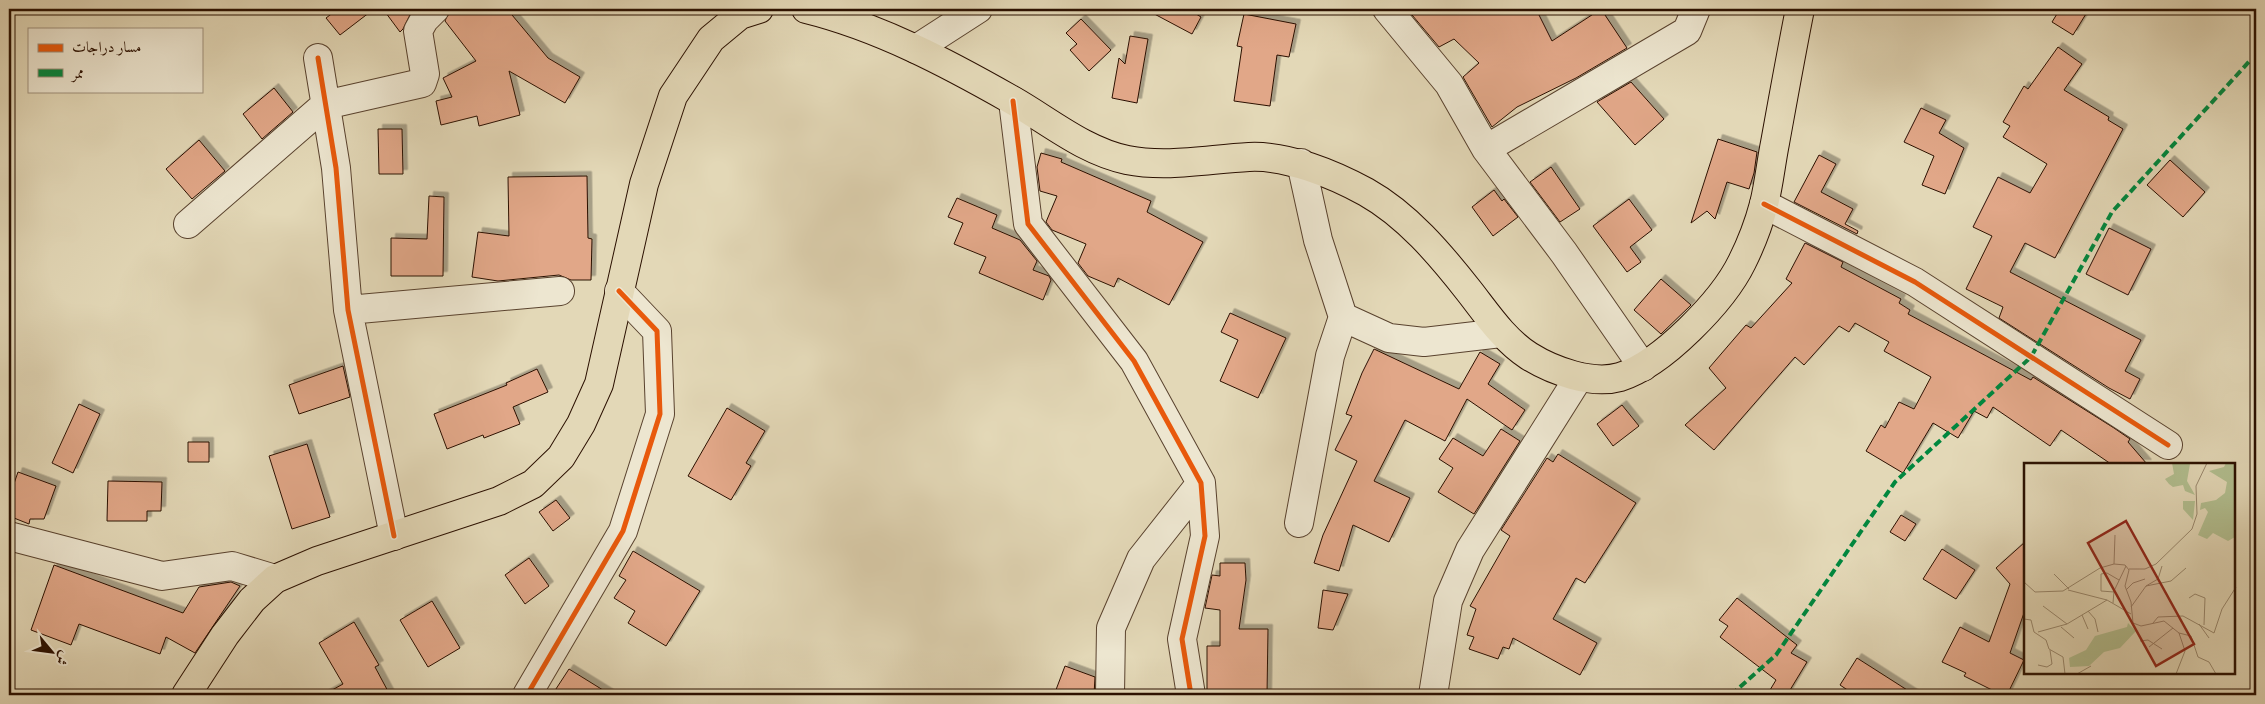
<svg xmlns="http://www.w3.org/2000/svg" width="2265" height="704" viewBox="0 0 2265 704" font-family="'IM FELL French Canon',Amiri,serif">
	<defs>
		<filter id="shadow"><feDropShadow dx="4.5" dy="-4.5" stdDeviation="0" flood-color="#0004"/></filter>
	</defs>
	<rect width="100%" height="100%" fill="#e3d8b7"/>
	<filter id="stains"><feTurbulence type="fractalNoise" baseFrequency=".004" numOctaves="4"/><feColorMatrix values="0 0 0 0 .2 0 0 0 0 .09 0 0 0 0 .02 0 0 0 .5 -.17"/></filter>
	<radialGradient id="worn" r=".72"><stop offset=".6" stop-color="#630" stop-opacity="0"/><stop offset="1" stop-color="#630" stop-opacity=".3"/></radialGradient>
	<!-- building -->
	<path fill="#e1a788" stroke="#2b1000" filter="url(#shadow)" d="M338 9H374L340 35 326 18Z
		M383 9H413L403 29 400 32Z
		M450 9H507L548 58 580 77 565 103 509 71 520 115 479 126 477 116 441 125 436 101 452 97 443 78 476 61 445 21Z
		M1145 9H1188L1201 17 1192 34Z
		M1407 9H1536L1552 41 1601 9 1627 48 1576 78 1517 107 1492 127 1463 77 1479 63 1454 39 1439 47Z
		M2060 9H2089L2073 35 2052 22Z
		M1244 14 1296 24 1289 57 1277 55 1270 106 1234 101 1242 47 1237 46Z
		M1081 19 1111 50 1089 71 1070 50 1077 44 1066 33Z
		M1130 36 1148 39 1137 103 1112 98 1119 58 1125 64Z
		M2058 47 2082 64 2064 90 2109 117 2108 120 2123 129 2055 258 2025 243 2010 272 2141 340 2125 371 2140 379 2130 399 2109 388 1999 318 2003 307 1966 289 1992 236 1973 227 1998 177 2030 193 2047 164 2003 137 2010 126 2003 122 2024 86 2028 89Z
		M1631 82 1664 119 1635 145 1597 102Z
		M274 88 293 112 262 139 243 114Z
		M1921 108 1946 120 1939 133 1964 148 1945 194 1922 185 1934 156 1904 142Z
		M378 129H402L403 174H379Z
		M1718 139 1757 152 1754 173 1749 189 1727 182 1715 219 1707 211 1691 223Z
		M199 140 225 171 192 199 166 169Z
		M1041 153 1062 159 1061 162 1151 201 1147 212 1203 242 1169 305 1118 278 1114 287 1088 276 1078 263 1086 244 1052 230 1046 222 1057 196 1040 191 1037 167Z
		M1819 155 1836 164 1821 192 1853 209 1845 224 1858 231 1857 234 1794 202Z
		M2170 160 2205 192 2183 217 2147 185Z
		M1551 167 1580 209 1560 222 1530 182Z
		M587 176 588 238 592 239 591 280H571L559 275 498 281 472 277 478 232 509 236 508 177Z
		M1494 190 1502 201 1504 199 1518 217 1493 236 1472 207Z
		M429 196 444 197 443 276H391V238L427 239Z
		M957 198 997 215 992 228 1020 240 1037 261 1033 270 1049 276 1051 280 1043 300 979 273 986 257 954 244 963 223 948 217Z
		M1629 199 1652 230 1630 247 1641 262 1627 272 1593 226Z
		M2109 228 2151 249 2128 295 2086 274Z
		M1805 243 1843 262 1841 267 1901 299 1899 303 1910 310 1908 314 2031 380 2033 377 2114 428 2130 439 2128 442 2147 464H2111L2061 430 2050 446 1993 407 1987 418 1974 411 1958 438 1933 423 1903 473 1866 451 1881 425 1885 428 1899 402 1914 409 1931 377 1884 351 1889 342 1855 323 1849 332 1839 326 1804 365 1795 357 1714 450 1685 425 1726 388 1709 368 1746 325 1751 328 1792 283 1786 279Z
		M1661 279 1691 305 1661 334 1634 310Z
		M1230 313 1286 338 1258 398 1220 381 1238 340 1221 332Z
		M1374 349 1459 389 1480 352 1500 364 1488 384 1525 410 1512 430 1467 399 1445 441 1405 420 1374 481 1410 498 1389 542 1353 525 1339 571 1314 563 1323 535 1357 461 1335 450 1352 416 1346 414 1362 373Z
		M343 366 350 397 299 414 289 385Z
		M537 369 548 392 513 407 520 424 484 438 483 435 447 449 434 414 507 385 506 383Z
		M79 404 100 414 73 473 52 463Z
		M1622 405 1639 426 1613 446 1597 424Z
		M727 408 765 431 746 463 751 466 731 500 688 476Z
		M1501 429 1520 441 1474 514 1438 492 1453 468 1439 459 1453 438 1483 456Z
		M188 442H209V462H188Z
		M307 444 330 517 292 529 269 456Z
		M1558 454 1636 503 1585 583 1576 578 1553 619 1597 643 1580 675 1513 638 1509 649 1503 647 1498 659 1469 649 1474 637 1467 635 1476 609 1470 606 1510 536 1501 530 1547 458 1553 462Z
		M18 472 56 486 44 519H30L29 524 9 516V498Z
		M108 481 162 482 161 511H147V521H107Z
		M556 500 570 518 553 531 539 512Z
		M1901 515 1916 524 1905 541 1890 532Z
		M2025 542V610L2010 653 2024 660 2007 695H2002L1964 676 1966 673 1942 662 1960 627 1989 642 2010 584 1996 568Z
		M1942 549 1975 570 1956 599 1923 579Z
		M633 551 700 591 666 646 628 623 635 611 614 598 626 580 619 576Z
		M529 558 549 586 525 604 505 575Z
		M1220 563H1245L1246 580 1239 629H1268L1267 695H1207V646H1220V610L1205 608 1212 575 1220 576Z
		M54 565 183 613 199 587 231 582 240 586 195 653 166 637 160 654 79 624 71 645 31 630Z
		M1323 590 1348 594 1333 630 1318 628Z
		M1737 598 1797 645 1791 653 1807 662 1787 695H1767L1776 680 1720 637 1728 626 1719 620Z
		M432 601 460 648 428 667 400 620Z
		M354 622 379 665 375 667 390 695H323L343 684 319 643Z
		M1857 658 1915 695H1855L1840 685Z
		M1065 666 1095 677 1094 695H1054Z
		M569 669 611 695H552Z"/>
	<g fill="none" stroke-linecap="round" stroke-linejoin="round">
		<!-- minor casing -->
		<g stroke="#59422e" stroke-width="30">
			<path id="minor" d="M1387 9 1449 84 1486 149 1564 253 1643 367
				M916 49 978 9
				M318 58 336 168 348 310 394 536
				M1013 101 1028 224 1134 361 1201 483 1205 536 1182 639 1191 695
				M1486 149 1687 31 1696 9
				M1764 204 1915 282 2168 445
				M188 224 325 105 422 83 425 74 418 31 424 20 435 9
				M348 310 560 291
				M1343 317 1389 338 1424 342 1501 333
				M1299 523 1330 356 1343 317 1318 240 1301 163
				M9 536 162 576 232 566 275 579
				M527 695 623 531 660 414 657 331 619 291
				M1110 695 1111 628 1141 559 1201 483
				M1433 695 1448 601 1470 550 1579 377"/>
		</g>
		<!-- major casing -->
		<g stroke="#2b1000" stroke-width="30">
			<path id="major" d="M806 9C879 27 947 63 1012 100 1049 121 1084 151 1127 160 1167 168 1209 159 1249 157 1287 155 1333 174 1366 192 1407 215 1440 254 1469 291 1487 314 1504 340 1529 356 1553 371 1592 385 1620 377 1662 364 1723 301 1742 262 1751 244 1759 223 1764 204 1769 184 1771 163 1775 143 1783 99 1791 54 1800 9
				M186 695 225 635 252 600 275 579 317 561 499 501 533 484 561 457 581 424 599 384 644 184 673 96 711 39 740 15 759 9"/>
		</g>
		<!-- minor -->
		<use href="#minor" stroke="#ede6d0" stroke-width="28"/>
		<!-- major -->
		<use href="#major" stroke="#e3d8b7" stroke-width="28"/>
		<!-- quiet -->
		<path stroke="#00873e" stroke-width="4" stroke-dasharray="8 4" stroke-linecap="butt" d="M1731 695 1776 655 1895 482 2031 357 2112 212 2256 54"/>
		<!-- cycleway casing -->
		<g stroke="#ede6d0" stroke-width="8">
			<path id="cycleway" d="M318 58 336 168 348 310 394 536
				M1013 101 1028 224 1134 361 1201 483 1205 536 1182 639 1191 695
				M1764 204 1915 282 2168 445
				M527 695 623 531 660 414 657 331 619 291"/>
		</g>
		<!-- cycleway -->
		<use href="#cycleway" stroke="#e8590c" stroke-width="5"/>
	</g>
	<!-- overview -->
	<g transform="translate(2024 463)">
		<rect width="211" height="211" fill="#e3d8b7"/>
		<path d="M148 0 166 1 163 18 171 32 161 28 159 22 149 24 145 21 141 16 150 11ZM202 0H211V74L204 78 189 70 183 76 174 72 184 49 181 45 176 47 177 40 192 37 201 30 203 19 185 8 200 4ZM159 38H171L169 57 159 46ZM104 160 112 168 96 185 80 189 65 203 46 204 45 195 62 187 71 173 103 164Z" fill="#b2bf90"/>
		<path fill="none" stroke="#99886e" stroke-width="1" d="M90 101 91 72M105 106H121L132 101 168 66 173 51 172 23 183 0M30 111 45 126M0 119 11 129 39 128 76 105 90 101 101 102 105 107 101 123 107 139 109 160 117 163 140 158 155 170 167 173 174 194 185 199 192 211M122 123 147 118 162 105M44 127 83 137M102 127 109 120 121 116M90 129 77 128V111L83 110 95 117M165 135 171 131 181 135 180 162M89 140 90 128 102 103M19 143 43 161 83 137 107 151M107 144 122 123 134 116 138 103M64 148 71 156 74 169M58 152 64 166M0 156 7 157 10 169 22 177 25 186 39 194 41 211M129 160 134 154 159 153 190 170 198 146 212 124M175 161 185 175M37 164 50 175M14 169 43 161M116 178 124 177 138 186M125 184 149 165M14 202 23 204 28 201 26 187M53 211 67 203M152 211 161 188 155 170"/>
		<path fill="#8f2418" fill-opacity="0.15" stroke="#8f2418" stroke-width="2.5" d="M102 58 170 181 132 203 64 80Z"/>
		<rect width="211" height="211" fill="none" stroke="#2b1000" stroke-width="2.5"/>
	</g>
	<!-- margin -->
	<rect width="2265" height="704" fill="none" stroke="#e3d8b7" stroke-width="30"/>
	<rect x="10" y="10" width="2245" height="684" fill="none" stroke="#2b1000" stroke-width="2.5"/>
	<rect x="15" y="15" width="2235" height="674" fill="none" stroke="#2b1000"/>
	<!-- legend -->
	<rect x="28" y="28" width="175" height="65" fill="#ede6d0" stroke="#9f907d"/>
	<rect x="38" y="44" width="25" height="8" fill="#e8590c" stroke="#9f907d"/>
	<text x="72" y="52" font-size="15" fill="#2b1000">مسار دراجات</text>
	<rect x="38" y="69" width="25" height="8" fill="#00873e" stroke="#9f907d"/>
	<text x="72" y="78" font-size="15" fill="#2b1000">ممر</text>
	<!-- north arrow -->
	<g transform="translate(52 652) rotate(119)" stroke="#ede6d0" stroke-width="4" paint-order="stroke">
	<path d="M0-4L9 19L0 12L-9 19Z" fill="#2b1000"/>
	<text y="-8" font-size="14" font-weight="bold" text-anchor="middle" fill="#2b1000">ش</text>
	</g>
	<rect width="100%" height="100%" filter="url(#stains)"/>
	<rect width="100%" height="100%" fill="url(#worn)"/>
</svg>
